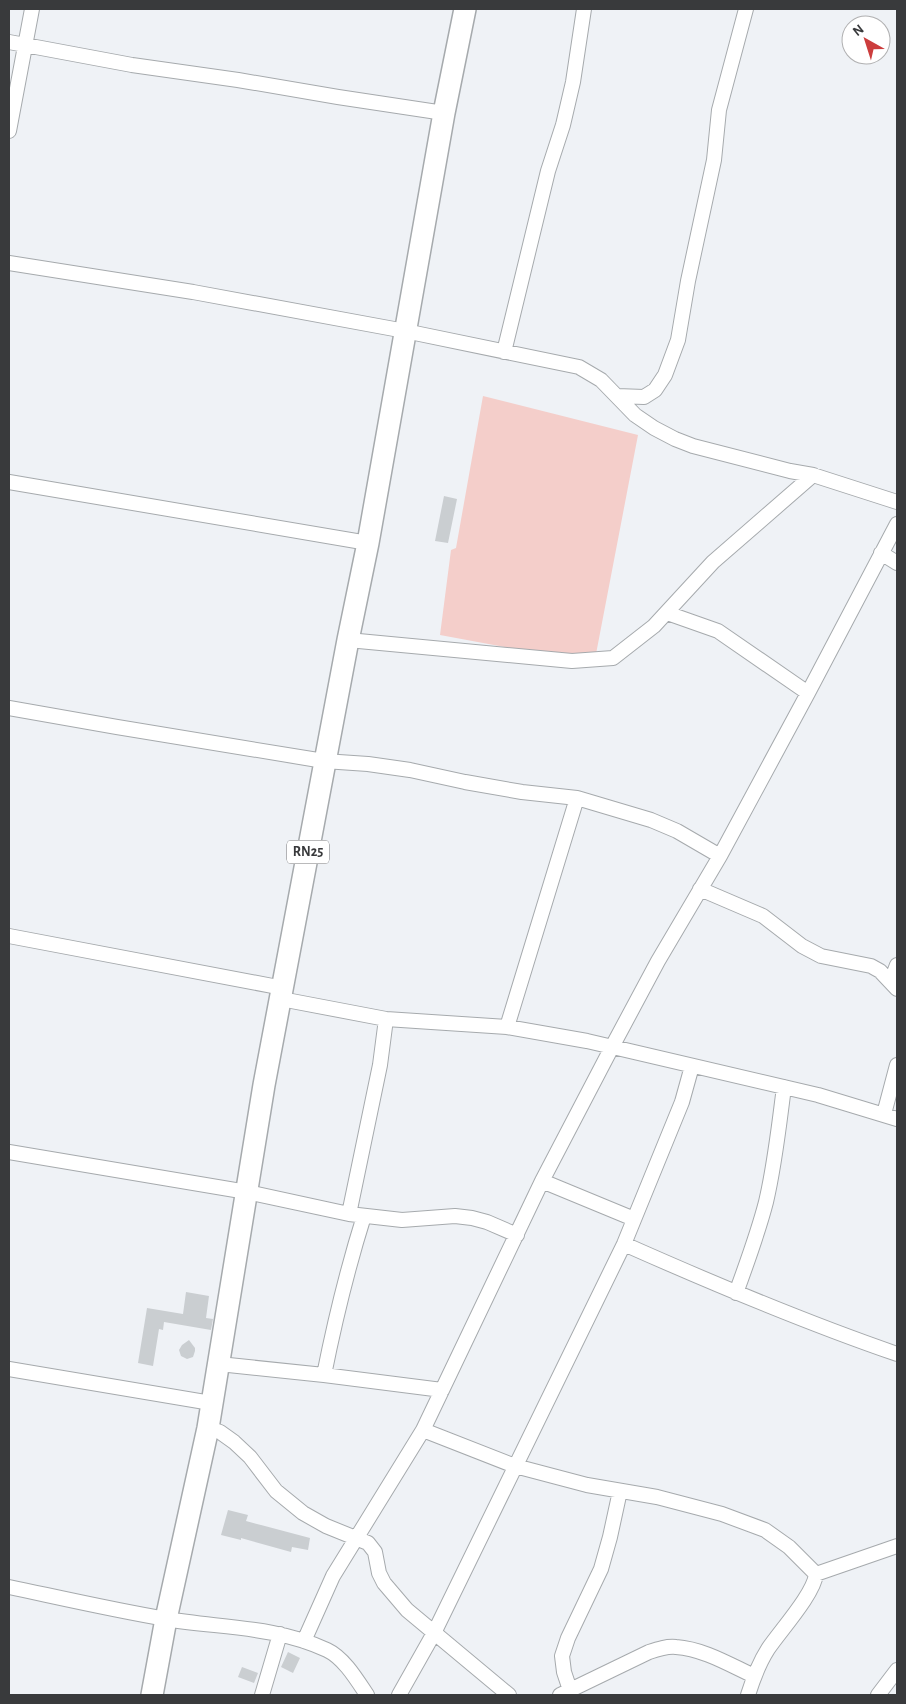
<svg xmlns="http://www.w3.org/2000/svg" width="906" height="1704" viewBox="0 0 906 1704" font-family="'Alegreya Sans',sans-serif">
	<rect width="100%" height="100%" fill="#eff2f6"/>
	<!-- green -->
	<path fill="#f4ceca" d="M483 396 638 435 596 654 565 658 440 635 451 550 456 548Z"/>
	<!-- building -->
	<path fill="#caced1" d="M444 496 457 499 448 543 435 541Z
		M186 1292 209 1296 206 1318 213 1319 211 1330 164 1322 163 1330 159 1329 153 1366 138 1363 147 1308 183 1314Z
		M189 1340 195 1348V1351L193 1357 187 1359 181 1356 179 1350 182 1345Z
		M228 1510 248 1515 246 1521 310 1538 308 1550 292 1547 291 1552 241 1538V1540L221 1535Z
		M288 1652 300 1658 293 1673 281 1667Z
		M242 1667 258 1673 254 1683 238 1677Z"/>
	<g fill="none" stroke-linecap="round" stroke-linejoin="round">
		<!-- street casing -->
		<g stroke="#a6aaad" stroke-width="16">
			<path id="street" d="M9 42 132 65 238 80 338 97 444 113
				M9 131 32 9
				M9 263 193 292 405 331 579 367 601 380 635 415 654 428 675 439 693 446 790 471 813 475
				M504 352 548 171 563 125 573 82 584 9
				M617 396 644 397 655 390 665 375 678 340 688 281 714 160 719 110 746 9
				M9 482 368 543
				M881 553 897 563
				M667 613 718 631 808 693
				M348 640 572 661 613 658 654 626 713 562 813 475 897 502
				M9 708 117 727 324 761 368 764 410 770 465 782 522 792 577 798 651 820 677 831 720 856
				M700 889 763 916 802 946 821 956 871 966 880 971 897 989
				M9 936 283 988
				M891 981 897 965
				M281 999 386 1019 507 1027 587 1041 818 1095 897 1119
				M507 1027 577 798
				M884 1114 897 1065
				M9 1152 247 1192 349 1214 402 1220 455 1216 472 1218 487 1222 517 1235
				M542 1181 634 1219
				M349 1214 380 1065 386 1019
				M624 1244C714 1284 804 1322 897 1354
				M736 1293C747 1263 758 1233 766 1202 775 1164 779 1125 784 1087
				M219 1364 324 1375 442 1390
				M9 1369 211 1403
				M324 1375C335 1320 347 1270 364 1216
				M208 1428 220 1432 234 1442 250 1457 276 1491 303 1513 326 1526 368 1543 375 1552 379 1573 384 1583 407 1610 509 1695
				M423 1430 515 1466 587 1485 657 1497 722 1514 765 1530 789 1547 816 1574
				M816 1574 897 1546
				M9 1587C61 1598 113 1610 166 1619 219 1628 277 1626 327 1650 344 1658 357 1680 367 1695
				M304 1641 333 1576 423 1430 542 1181 612 1047 658 961 720 856 808 693 897 524
				M570 1690 564 1672 562 1656 568 1638 601 1569 610 1537 620 1491
				M262 1695 280 1634
				M399 1695 434 1633 624 1244 682 1102 692 1066
				M560 1695 649 1652C658 1649 667 1646 676 1647 704 1649 730 1665 754 1676
				M748 1695C753 1679 759 1663 768 1649 780 1631 814 1594 816 1574
				M878 1695 897 1670"/>
		</g>
		<!-- primary casing -->
		<g stroke="#a6aaad" stroke-width="24">
			<path id="primary" d="M152 1695 166 1619 208 1428 264 1085 348 640 368 543 444 113 465 9"/>
		</g>
		<!-- street -->
		<use href="#street" stroke="#fff" stroke-width="14"/>
		<!-- primary -->
		<use href="#primary" stroke="#fff" stroke-width="21"/>
	</g>
	<g text-anchor="middle" dominant-baseline="central" stroke-width="4" stroke-linejoin="round" paint-order="stroke">
		<!-- shield labels -->
		<rect fill="#fff" stroke="#747576" stroke-width="1" x="287" y="840.5" width="42" height="23" rx="4"/>
		<g font-size="14" font-weight="bold" fill="#393a3c">
			<text x="308" y="852">RN25</text>
		</g>
	</g>
	<!-- border -->
	<rect width="906" height="1704" fill="none" stroke="#393a3c" stroke-width="20"/>
	<!-- north arrow -->
	<g transform="translate(866 40) rotate(321)"><circle r="24" fill="#ffffff" stroke="#b0b0b1"/>
	<path d="M0-4L9 19L0 12L-9 19Z" fill="#cc3d3d"/>
	<text y="-8" font-size="14" font-weight="bold" text-anchor="middle" fill="#393a3c">N</text>
	</g>
</svg>
